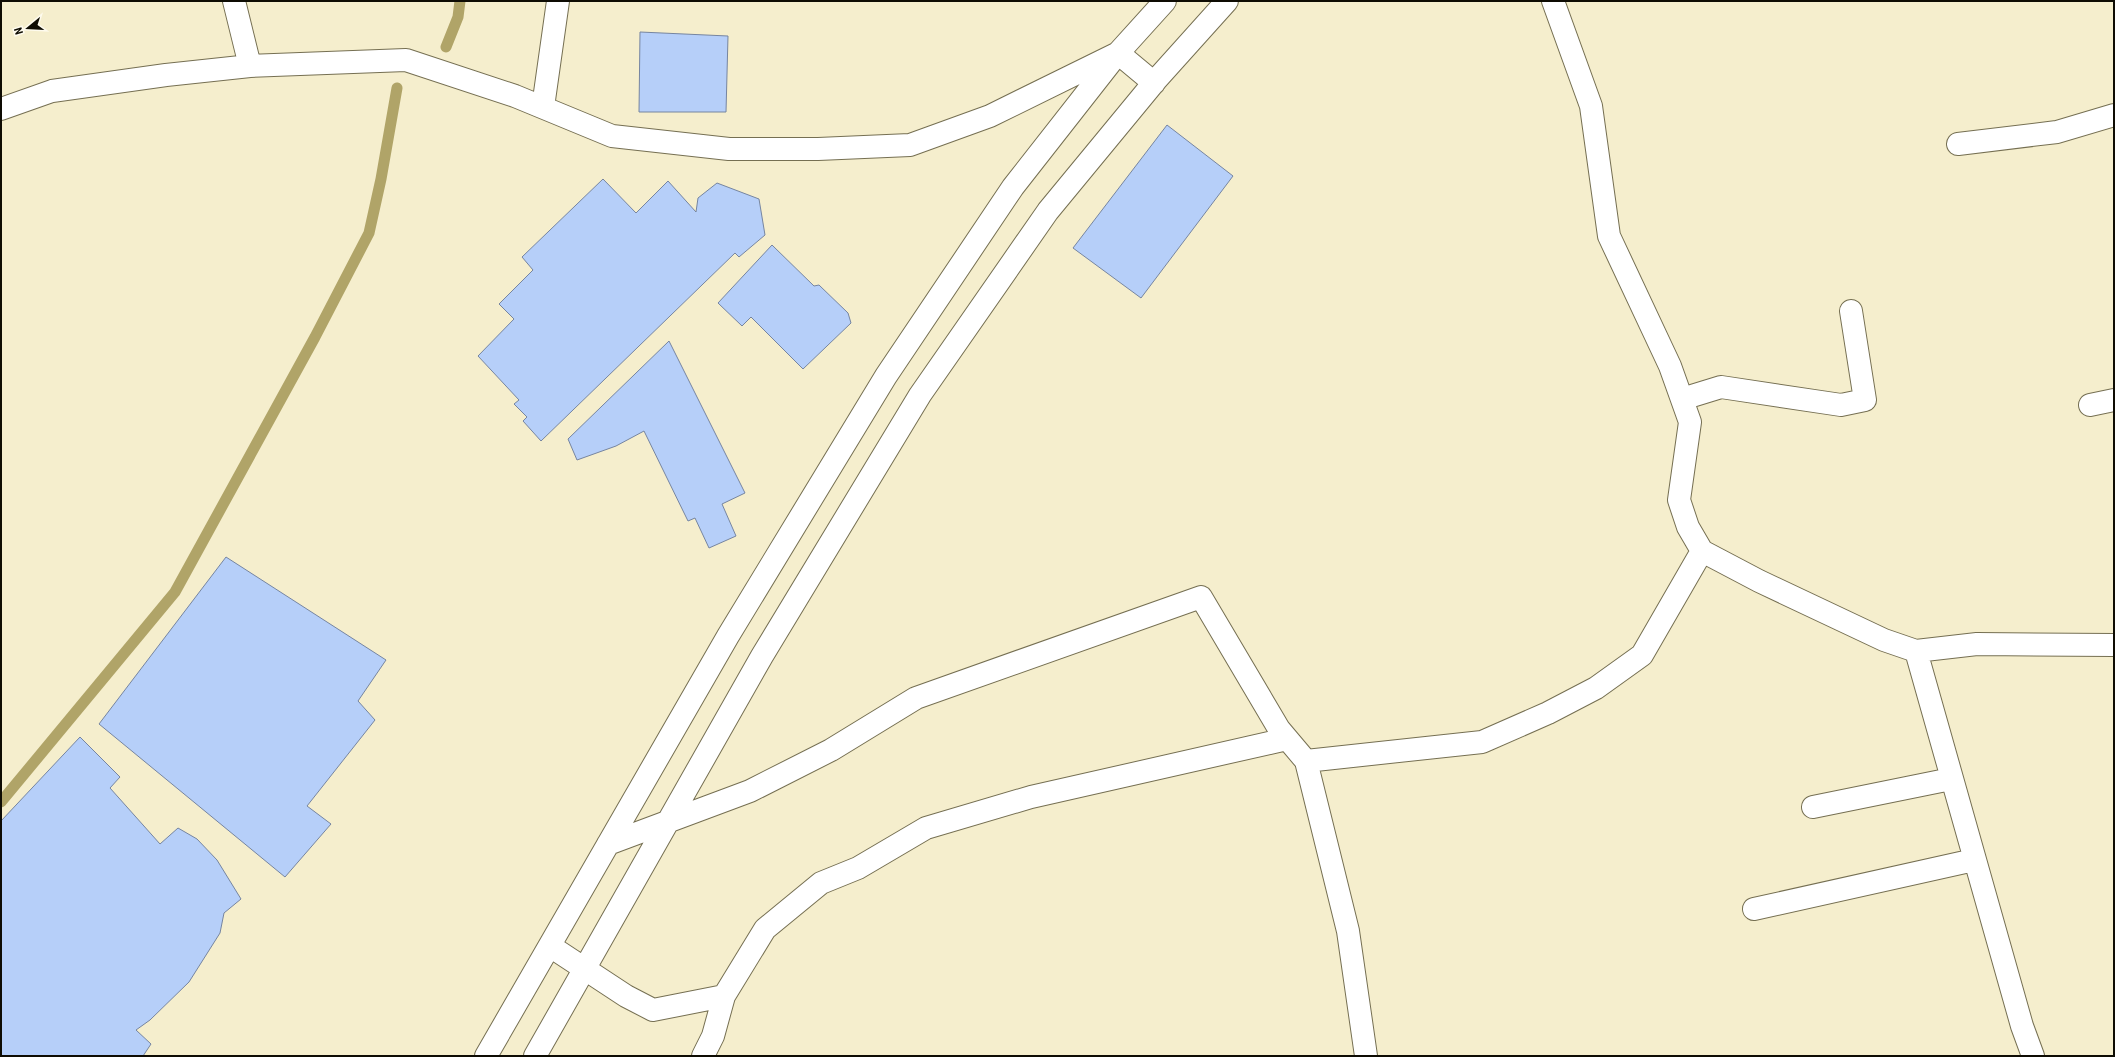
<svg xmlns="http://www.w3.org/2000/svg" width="2115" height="1057" viewBox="0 0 2115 1057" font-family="'Roboto Condensed',sans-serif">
	<rect width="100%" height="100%" fill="#f5eecd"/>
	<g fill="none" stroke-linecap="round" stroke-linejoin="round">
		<!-- stream -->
		<path stroke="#b0a468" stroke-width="11" d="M446 47 458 17 460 1
			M1 802 175 592 315 337 369 233 381 179 397 88"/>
	</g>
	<!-- building -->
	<path fill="#b6cff9" stroke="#7685a0" d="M640 32 728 36 726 112H639Z
		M1167 125 1233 176 1141 298 1073 248Z
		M603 179 636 213 668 181 696 212 698 198 717 183 759 199 765 235 739 257 735 253 541 441 523 421 527 417 514 404 519 400 478 356 514 319 499 304 533 270 522 257Z
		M772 245 814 286 819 285 848 313 851 323 803 369 751 317 742 326 718 303Z
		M669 341 745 493 722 504 736 536 709 548 695 518 688 521 644 431 616 446 577 460 568 439Z
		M226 557 386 660 358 701 375 720 307 806 331 824 285 877 99 724Z
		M80 737 120 777 110 788 160 844 178 828 197 839 217 860 241 899 224 913 220 933 189 982 150 1020 136 1030 151 1044 143 1056H1V821Z"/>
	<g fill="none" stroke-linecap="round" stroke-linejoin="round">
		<!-- minor casing -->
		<g stroke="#756f52" stroke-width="24">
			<path id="minor" d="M234 1 250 66
				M1553 1 1591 106 1609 236 1670 366 1690 422 1679 500 1688 527 1702 551 1759 581 1884 640 1916 651 1977 644 2114 645
				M543 107 558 1
				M1 109 52 91 166 75 250 66 406 60 515 96 612 136 729 149H818L910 145 990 116 1118 53 1154 83
				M1958 144 2057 132 2114 115
				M1682 399 1721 387 1841 405 1865 400 1851 311
				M2090 405 2114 400
				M1916 651 2022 1026 2033 1056
				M1813 807 1951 779
				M608 844 750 791 831 750 916 698 1201 597 1279 729 1306 761
				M1754 909 1974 860
				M550 946 626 996 653 1010 724 996 713 1036 703 1056
				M724 996 765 929 821 883 858 868 926 828 1031 797 1287 739
				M486 1056 728 636 886 376 1013 187 1118 53 1165 1
				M535 1056 762 656 920 395 1048 211 1156 80 1227 1
				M1366 1056 1348 931 1306 761 1482 742 1548 713 1596 688 1642 655 1702 551"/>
		</g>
		<!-- minor -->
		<use href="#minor" stroke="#fff" stroke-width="22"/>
	</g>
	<!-- border -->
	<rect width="2115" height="1057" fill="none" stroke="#0e0c03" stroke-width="4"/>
	<!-- north arrow -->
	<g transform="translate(28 28) rotate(252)" stroke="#fefbee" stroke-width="3" paint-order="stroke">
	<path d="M0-3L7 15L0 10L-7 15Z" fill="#0e0c03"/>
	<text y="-6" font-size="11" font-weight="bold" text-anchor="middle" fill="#0e0c03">N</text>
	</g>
</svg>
